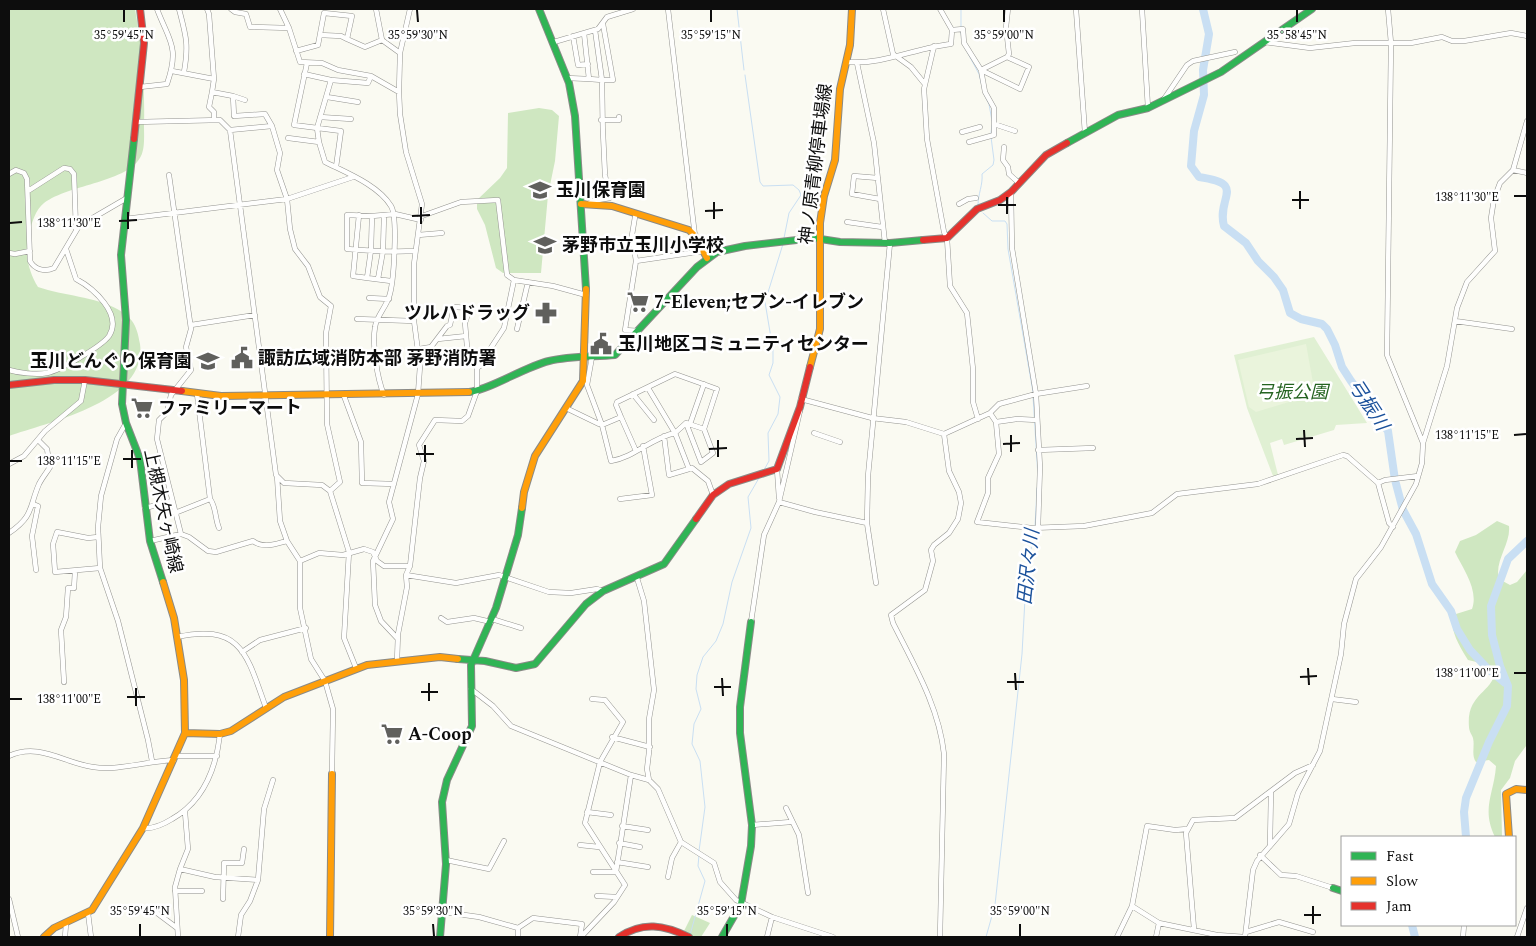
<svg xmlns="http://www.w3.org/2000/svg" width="1536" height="946" viewBox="0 0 1536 946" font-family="Spectral,'Noto Sans JP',serif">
	<rect width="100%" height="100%" fill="#fafaf2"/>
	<!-- green -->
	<path fill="#e0f0d3" d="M1314 337 1367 423 1336 425 1334 430 1284 445 1282 439 1270 443 1278 475 1273 476 1247 408 1234 355Z"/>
	<!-- forest -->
	<path fill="#cfe7c1" d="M9 9H135C142 49 145 85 144 126 144 135 145 148 141 156 129 182 70 184 44 203 35 210 32 223 29 233 24 252 28 271 38 287 64 296 94 296 119 310 134 319 137 327 140 344 148 402 48 422 9 436Z
		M539 108 552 110 559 116 555 161 548 195 541 273H503L496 268 485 225 477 209V200L500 178 507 168 508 113Z
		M1497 521 1509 526C1511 544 1494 561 1499 579L1510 585 1517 582 1527 570 1526 746 1515 761 1510 778 1501 790 1502 837H1495C1481 809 1494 794 1496 766L1489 760 1476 762C1471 755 1475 746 1473 738 1472 735 1469 731 1469 727 1466 694 1492 693 1495 672L1485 664 1468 660C1461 649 1446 626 1456 614L1472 609C1479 590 1463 569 1455 552L1460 541 1476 535Z
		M692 915 710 923 701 937H681Z"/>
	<!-- pitch -->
	<path fill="#eaf4dc" d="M1306 344 1315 394 1256 412 1249 407 1238 360Z"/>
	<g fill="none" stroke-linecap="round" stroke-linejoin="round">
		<!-- stream -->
		<path stroke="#c9dff3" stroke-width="1" d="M737 9 744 70
			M961 28V9
			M961 32 962 40
			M964 46 979 74 984 94 989 104 992 121
			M745 75 760 182 763 186 793 185 799 190 801 195 789 213 784 238
			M991 133 992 125
			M978 205C978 194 983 185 982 174L993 165 994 160 991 137
			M983 213 992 221H1005L1007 224 1008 249 1033 392
			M1033 396 1038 477
			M764 470 769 461 768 433 778 414 780 397 769 375 773 363V350L765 302 783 244
			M1035 527 1037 488
			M699 851 705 807 700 761 692 744 694 724 701 709 696 689 697 675 703 657 716 641 723 624 732 582 751 528 748 497 759 478
			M690 935 705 881 698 866 699 855
			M986 937 995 905 1022 654 1026 580 1034 531"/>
		<!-- river -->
		<path stroke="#c9dff3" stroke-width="8" d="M1203 9 1209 34 1203 70 1204 95 1194 131 1191 166 1199 177C1248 184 1216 197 1224 226L1246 243 1258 261 1274 277 1283 290 1290 313 1301 319 1322 324 1327 329 1335 345 1342 367 1351 381 1388 431 1395 480 1403 510 1416 534 1432 584 1451 611 1457 629 1470 650 1487 668 1505 683
			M1466 837 1464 812 1466 798 1489 742 1507 706 1508 686 1500 666 1492 635 1491 606 1508 559 1527 541
			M1412 925 1415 937"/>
		<!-- street casing -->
		<g stroke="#949490" stroke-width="5.5">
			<path id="street" d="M179 9C186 36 189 44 184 72
				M231 9 235 12 246 14 250 27 289 28
				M280 9 289 28 300 62 322 63 338 70 371 76 399 92
				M376 9 382 40 400 53
				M668 9 695 236
				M883 9 893 54 911 67 924 83
				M1076 9 1085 133
				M1142 9 1148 108
				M1388 9 1391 43 1387 355 1423 443
				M952 30 963 29 964 43 981 70 1007 57 1009 54 1006 27 1008 9
				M320 35 341 36 347 39
				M573 36 578 65 588 64
				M554 42 598 29 607 17 633 9
				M1264 42 1310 48 1355 43H1411L1442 37 1452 41H1464L1511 33 1527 36
				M934 46 924 89 927 139 944 232 947 238 950 286 967 313 973 369V402L978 419
				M296 51 318 45 324 13 352 16 347 39 365 47 382 40
				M847 62C883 65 915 48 951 44L952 30 940 9
				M307 63 294 125 341 131 336 167
				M857 63 874 143 885 243
				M981 70 1020 89 1029 67 1007 57
				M172 71 214 79 209 14 207 9
				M304 74 331 80 317 128 319 142
				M567 78 589 79 584 33
				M214 79 212 92 233 96 234 116 265 114 272 126
				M589 79 602 80 595 30
				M331 80 368 83 371 76
				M140 87 167 84C180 46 169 41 157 9
				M212 92 209 107 214 112V120
				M233 96 245 100
				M327 97 358 102
				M1164 99 1187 65 1193 61 1235 52
				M320 117 351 119
				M601 120H619V117
				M136 122 220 120 230 130 276 475 284 483 322 485 330 491 349 552 344 638 356 668
				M994 124 1015 131
				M230 130 272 126 280 153 277 170 287 199 290 229 295 249 308 266 320 297 331 306 326 333 327 424 340 482 330 491
				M962 132 980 127
				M288 138 319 142 325 162C347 173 378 185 391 206 398 217 394 283 389 297 386 307 376 317 375 327 372 345 377 378 384 395
				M969 142 994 135V108L985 92 981 70
				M1004 147 1003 160 1008 167 1009 174 1019 183
				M1513 170 1527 173
				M9 174 16 170 24 173 27 179 30 261C35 270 45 272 54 268L79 226 127 198
				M169 175 191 329 186 347 191 370 171 395 167 412 159 420 157 439 181 534
				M878 178 854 176 852 194 880 199
				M28 191 64 168 70 169 74 174 76 229
				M1011 192 1012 248 1036 394 1040 467 1038 528
				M589 204 592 201 610 198C611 190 606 183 605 175 603 143 602 112 602 80H613L603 24
				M959 204 968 199 976 198
				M359 215 353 276 367 278 371 250 372 216 347 215V249C369 251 392 252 415 251
				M372 216 395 214 421 220
				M422 216 461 202 498 200 507 275 514 280 553 286 586 295
				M635 217 632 235 636 261 625 330 639 331
				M125 219 287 199 353 177
				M847 222 882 227
				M418 235 442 233
				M9 253 15 254 30 251
				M636 261 704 251
				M367 278 391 281
				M378 279 383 251 384 215
				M369 298 389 299
				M357 319 414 321
				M1455 321 1512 329
				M191 325 255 315
				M517 329 528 282
				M438 339 466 336
				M419 349 431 347 447 326 450 325 454 307 470 308 465 323 468 358 443 359
				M592 357 587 385 602 425 611 461C635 457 651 438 675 433L648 388
				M468 358H474L480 366
				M9 370C19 373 36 375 47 373 60 370 101 347 109 336 123 314 93 288 76 279L66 249
				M197 394 210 499C216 506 215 519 219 528
				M633 394 654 420
				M344 396 361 442 362 483 394 484
				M801 399 872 418 906 422 944 434 990 413 999 404 1036 394 1087 386
				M568 409 599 424
				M990 413 996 422 999 454 988 478V493L977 522 1032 528 1084 526 1152 513 1177 494 1258 484 1343 455 1347 456 1378 483 1389 523 1393 527
				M621 417 636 451
				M996 422 1017 419 1037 420
				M126 423 117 439 101 496 98 527 100 568 118 621 148 740 152 761
				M690 424 704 384
				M602 425 621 417 616 405 617 402 675 374 717 389 704 429 713 453 701 462 686 423 704 429
				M814 433 840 442
				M664 436 669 475 689 469 675 433 686 423
				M1038 450 1093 448
				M9 464 24 456 45 431 81 401 85 380
				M689 469 692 468 708 481 713 495
				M777 469 779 498
				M277 476 280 521 287 541
				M1378 483 1385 480 1418 476
				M620 499 652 495 643 446
				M779 502 815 512 867 523
				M33 504 38 506 32 536 36 570
				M145 508 172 501
				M175 513 210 499
				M9 533C34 516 29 507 39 484 42 478 47 472 50 467L47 449 38 440
				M98 537 88 538 57 532 53 544 55 572 100 568
				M150 541 181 534 189 537 208 551 216 552 253 541C264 549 275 544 287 541L300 561V608L311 659 325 681 333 709 332 774
				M300 561 319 553 343 555 364 549 373 552 377 561 384 566H410
				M406 575 456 583 499 575 549 592 571 593 597 589 603 591
				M637 578 644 601 654 690 649 719V752L647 769 649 780
				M876 583 867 523 868 476 890 243
				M441 618 447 622 474 618 491 622
				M492 619 521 628
				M751 622 764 535 779 502 800 411
				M177 637C242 623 247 655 266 708
				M397 638 381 621 375 605 373 561 393 519 389 502 418 394 420 366 414 321V264L422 204 406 152 400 114 399 92 400 53 410 9
				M242 652 260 640 306 628
				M397 661 398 634 407 587 406 575 410 566 420 478 424 461 419 445 435 420 462 421 468 416 477 391V369L504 328 514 280
				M64 682 61 630 66 617 68 588H74L75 571
				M471 689 493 706 511 726 631 775 649 780 658 789 681 842 714 863 720 882 736 900 772 917 833 937
				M1332 699 1356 702
				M612 737 650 747
				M9 756C39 742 64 763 93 767 118 771 148 761 174 760
				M176 756H217
				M786 808 799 835 808 893
				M587 812 611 815
				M752 825 791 822
				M622 826 648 830
				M143 828C153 829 164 824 172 819 204 801 216 769 220 734
				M619 843 640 847
				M1270 844 1271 792
				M580 845 599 847
				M1260 855 1281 875 1296 876 1333 888
				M446 860 489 869 504 841
				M617 862 648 867
				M180 869 188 849 185 812
				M593 872H616
				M616 872 631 775
				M668 877 672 858 681 842
				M258 880 264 809 273 780
				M175 891H202
				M597 896 617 897
				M9 899 18 937
				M223 899 224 863H242L244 849
				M1132 906 1159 923 1217 935 1245 937
				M153 910 177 928
				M443 912 479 917 518 928
				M88 913 91 937
				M518 928 533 918 582 924 580 937
				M1194 929 1186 833 1193 820 1235 818 1295 773 1313 765
				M1246 932 1279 922 1313 932
				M65 937 66 924
				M178 937 175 887 180 869 215 877 258 880 250 901 241 915 238 937
				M518 937V928
				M581 937 614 902 625 885 585 823 600 762 623 722 605 700 592 699
				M767 937 772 917
				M940 937 944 754C939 707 914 665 893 623L891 615 925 590 933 561 931 550 934 545 949 533 958 519 961 503 959 492 949 471 944 434
				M1117 937 1132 906 1147 826 1175 830 1187 829
				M1156 937 1159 923
				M1245 937 1253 870 1257 861 1289 824 1298 793 1320 751 1341 654 1344 624 1356 579 1381 547 1416 484 1422 463 1423 443 1447 366 1457 308 1467 282 1495 251 1491 218 1494 199 1500 183 1513 170 1527 121
				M1463 937 1464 925
				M1517 937 1527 908"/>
		</g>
		<!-- fast casing -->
		<g stroke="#8a8a87" stroke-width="8">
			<path id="fast" d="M539 9 569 83 575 116 586 289
				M134 139 121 255 126 320 122 404 126 423 140 459 150 541 163 582
				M1067 143 1118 115 1148 108 1221 72 1312 9
				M469 392C490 390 524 367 549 361 570 356 594 357 615 355L697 267 717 252 745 246 814 238 840 242 890 243 923 240
				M458 659 485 661 516 668 535 664 586 604 603 591 664 564 696 519
				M1333 888 1342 891
				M440 937 446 864 442 802 447 780 472 726 471 665 496 608 518 535 522 508
				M722 937 741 904 751 846 752 825 740 733V707L751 622"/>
		</g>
		<!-- slow casing -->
		<g stroke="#8a8a87" stroke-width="8">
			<path id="slow" d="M581 204 612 206 689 230 695 236 707 258
				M810 367 820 329V223L824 196 835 160 840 89 850 45 852 9
				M182 391 221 396 469 392
				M522 508 524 492 535 456 583 381 586 289
				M185 733 220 734 231 731 284 697 367 665 440 657 458 659
				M1509 837 1506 794 1516 789 1527 790
				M44 937 54 928 92 910 143 828 185 733 184 680 174 618 163 582
				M330 937 332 774"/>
		</g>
		<!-- jam casing -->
		<g stroke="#8a8a87" stroke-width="8">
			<path id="jam" d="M134 139 144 43 140 9
				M923 240 947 238 977 209 1000 200 1011 192 1046 155 1067 143
				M9 385 54 380H85L182 391
				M696 519 713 495 729 484 777 469 800 407 810 367
				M619 937C643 921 664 925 689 937"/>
		</g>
		<!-- street -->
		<use href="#street" stroke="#fefefd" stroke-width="4.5"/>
		<!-- fast -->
		<use href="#fast" stroke="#30b455" stroke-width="6"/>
		<!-- slow -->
		<use href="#slow" stroke="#ff9f0a" stroke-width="6"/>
		<!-- jam -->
		<use href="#jam" stroke="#e5322d" stroke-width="6"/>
	</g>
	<!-- ticks -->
	<path fill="none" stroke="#0d0d0d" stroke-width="2" d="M124 10V22M417 10 418 22M711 10V22M1004 10V22M1297 10V22M1300 191V209M1514 196H1526M1007 197V214M1292 200H1309M714 202V219M998 205H1016M421 207V224M705 211 723 210M128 212V229M412 216 430 215M119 221 137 220M10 223 22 222M1304 430 1305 447M1011 435V452M1514 435 1526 434M1296 439 1313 438M718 440V457M1003 444 1020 443M425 445V462M709 449 727 448M132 450V468M416 454H434M123 459H141M10 461H22M1308 668 1309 685M1015 673 1016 690M1514 673H1526M1300 677 1317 676M722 678 723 696M1007 682H1024M429 683V701M714 687H731M136 688V706M421 692H438M127 697H145M10 699H22M1313 906V924M1304 915H1321M140 924V936M433 924 434 936M727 924V936M1020 924V936"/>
	<!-- icons -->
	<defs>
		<g id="school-bare" transform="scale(1.725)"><path d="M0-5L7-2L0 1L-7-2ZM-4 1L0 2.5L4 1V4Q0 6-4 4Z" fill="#60605d" stroke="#fff" stroke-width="2.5" paint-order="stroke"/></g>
		<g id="supermarket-bare" transform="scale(1.725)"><path d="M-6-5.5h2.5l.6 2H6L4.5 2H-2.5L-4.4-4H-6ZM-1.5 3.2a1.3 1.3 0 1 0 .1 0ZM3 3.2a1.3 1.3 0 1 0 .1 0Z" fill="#60605d" stroke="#fff" stroke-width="2.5" paint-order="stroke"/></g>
		<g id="pharmacy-bare" transform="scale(1.725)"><path d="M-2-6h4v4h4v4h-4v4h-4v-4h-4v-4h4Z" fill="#60605d" stroke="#fff" stroke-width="2.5" paint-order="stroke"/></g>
		<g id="civic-bare" transform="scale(1.725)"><path d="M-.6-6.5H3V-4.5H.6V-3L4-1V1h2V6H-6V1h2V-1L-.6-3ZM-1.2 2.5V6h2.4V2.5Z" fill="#60605d" stroke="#fff" stroke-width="2.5" paint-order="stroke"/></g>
	</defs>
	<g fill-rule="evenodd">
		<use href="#school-bare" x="540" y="190"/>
		<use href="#school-bare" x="545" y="245"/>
		<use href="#supermarket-bare" x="638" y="302"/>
		<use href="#pharmacy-bare" x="546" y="313"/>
		<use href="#civic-bare" x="601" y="344"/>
		<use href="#civic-bare" x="242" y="358"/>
		<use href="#school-bare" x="208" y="361"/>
		<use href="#supermarket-bare" x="142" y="408"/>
		<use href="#supermarket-bare" x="392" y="734"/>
	</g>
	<g text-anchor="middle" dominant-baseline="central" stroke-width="5" stroke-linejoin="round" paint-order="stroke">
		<!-- street labels -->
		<g font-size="18" fill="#0d0d0d" stroke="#fff">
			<text transform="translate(816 164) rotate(-83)">神ノ原青柳停車場線</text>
			<text transform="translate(163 511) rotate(78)">上槻木矢ヶ崎線</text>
		</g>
		<!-- poi labels -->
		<g font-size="18" font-weight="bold" fill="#0d0d0d" stroke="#fff" text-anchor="start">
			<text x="556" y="190">玉川保育園</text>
			<text x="562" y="245">茅野市立玉川小学校</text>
			<text x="654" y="302">7-Eleven;セブン-イレブン</text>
			<text x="530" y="313" text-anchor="end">ツルハドラッグ</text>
			<text x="618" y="344">玉川地区コミュニティセンター</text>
			<text x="258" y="358">諏訪広域消防本部 茅野消防署</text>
			<text x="192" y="361" text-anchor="end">玉川どんぐり保育園</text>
			<text x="158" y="408">ファミリーマート</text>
			<text x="408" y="734">A-Coop</text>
		</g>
		<!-- park labels -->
		<g font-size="18" font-style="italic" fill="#246320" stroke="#fff">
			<text x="1292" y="392">弓振公園</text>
		</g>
		<!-- water labels -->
		<g font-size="19" font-style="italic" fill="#1b519b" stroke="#fff">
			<text transform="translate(1368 405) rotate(57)">弓振川</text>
			<text transform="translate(1029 567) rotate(-84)">田沢々川</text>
		</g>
	</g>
	<g font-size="12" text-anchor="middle" fill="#0d0d0d" stroke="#fff" stroke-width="5" stroke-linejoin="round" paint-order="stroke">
		<text x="124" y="39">35°59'45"N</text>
		<text x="418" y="39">35°59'30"N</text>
		<text x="711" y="39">35°59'15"N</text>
		<text x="1004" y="39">35°59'00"N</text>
		<text x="1297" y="39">35°58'45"N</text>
		<text x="1467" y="201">138°11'30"E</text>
		<text x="69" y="227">138°11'30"E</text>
		<text x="1467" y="439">138°11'15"E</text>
		<text x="69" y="465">138°11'15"E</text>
		<text x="1467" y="677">138°11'00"E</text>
		<text x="69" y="703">138°11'00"E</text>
		<text x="140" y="915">35°59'45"N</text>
		<text x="433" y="915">35°59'30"N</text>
		<text x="727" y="915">35°59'15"N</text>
		<text x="1020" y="915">35°59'00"N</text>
	</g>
	<!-- border -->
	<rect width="1536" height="946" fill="none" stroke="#0d0d0d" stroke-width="20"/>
	<!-- legend -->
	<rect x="1341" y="836" width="175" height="90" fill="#ffffff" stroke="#9e9e9e"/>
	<rect x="1351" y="852" width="25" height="8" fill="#30b455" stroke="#9e9e9e"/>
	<text x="1386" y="861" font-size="15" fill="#0d0d0d">Fast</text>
	<rect x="1351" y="877" width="25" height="8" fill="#ff9f0a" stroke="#9e9e9e"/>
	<text x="1386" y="886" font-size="15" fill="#0d0d0d">Slow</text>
	<rect x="1351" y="902" width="25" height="8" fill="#e5322d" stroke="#9e9e9e"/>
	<text x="1386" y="911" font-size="15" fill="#0d0d0d">Jam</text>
</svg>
